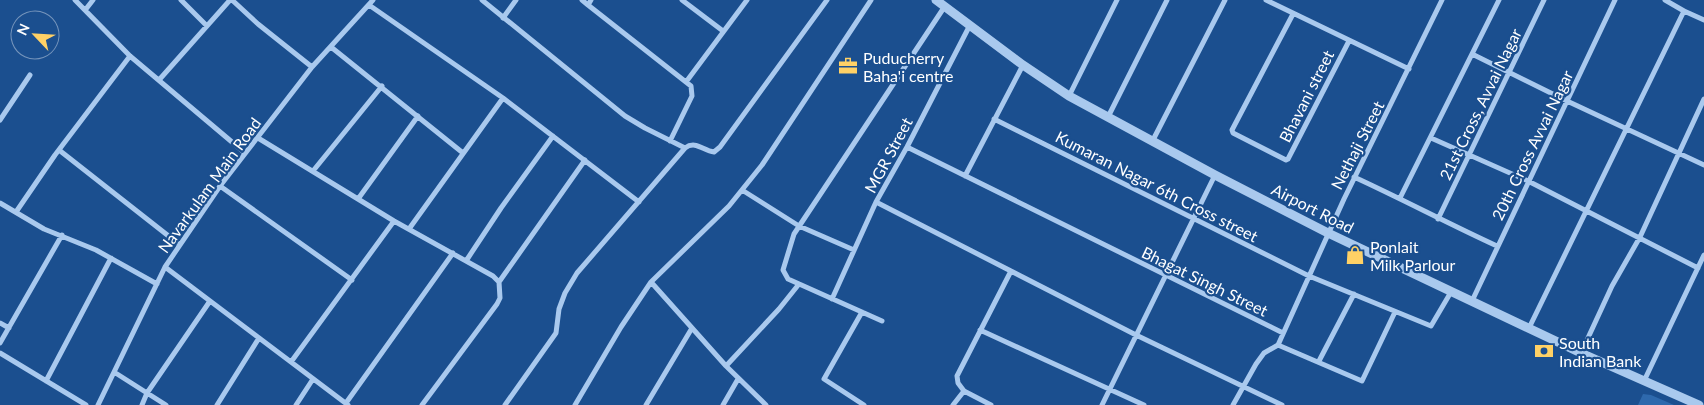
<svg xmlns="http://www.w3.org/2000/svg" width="1704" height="405" viewBox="0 0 1704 405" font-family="Lato,sans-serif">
	<rect width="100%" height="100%" fill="#1b4f8f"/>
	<!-- green -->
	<path fill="#2e69ad" d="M1643 394 1651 395 1674 405H1638Z"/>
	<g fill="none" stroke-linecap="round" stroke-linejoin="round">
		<!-- minor -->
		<path stroke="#a9c9ee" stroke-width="5" d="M75 0 130 56 245 153
			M181 0 207 26
			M232 0 258 24 312 67
			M482 0 625 116 645 128 685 148
			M582 0 588 5
			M591 0 588 5 691 86 692 96 670 141
			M682 0 723 31
			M1266 0 1409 69
			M1665 0 1684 11
			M369 5 503 98 639 202
			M86 9 93 0
			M1293 14 1232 130 1233 133 1286 160 1288 159 1349 41
			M503 18 516 0
			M331 47 463 153
			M1472 54 1567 101 1704 165
			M159 80 230 0
			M686 82 747 0
			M1069 96 1117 0
			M1108 117 1167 0
			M994 119 1309 276 1431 326 1451 292
			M0 120 30 75
			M258 138 394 221 493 276 499 282 500 298 497 304 422 405
			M1431 138 1528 181 1698 268
			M1153 140 1225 0
			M907 147 1283 333
			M59 150 180 245
			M313 171 382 86
			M965 176 1023 65
			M1354 177C1402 199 1449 224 1497 246
			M220 186 352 280
			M742 190 799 226 854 250
			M1400 198 1499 0
			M358 199 418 116
			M876 202 1136 335 1282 405
			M0 203 44 229 96 250 157 284
			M16 212 55 155 130 56
			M1438 219 1544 0
			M409 229 503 98
			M466 261 501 208 553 136
			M165 267 348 405
			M499 282 585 160
			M651 282 726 366 766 405
			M832 299 876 202 907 147 970 25
			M1472 301 1615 0
			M862 312 824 379 864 405
			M1395 312 1362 381 1278 345 1344 199 1442 0
			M882 321 788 279 783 270 794 234 945 6
			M0 323 9 328
			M1529 328 1684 11 1704 20
			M980 330 1144 405
			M0 343 62 235
			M0 353 86 405
			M1581 353 1612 286 1640 237 1704 99
			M1319 361 1354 294
			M291 362 394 221
			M726 366 779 309 799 284
			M114 372 166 405
			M46 381 111 258
			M1644 381 1704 255
			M964 391 958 383 957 376 1011 271
			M346 403 453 253
			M98 405 165 267 220 186 312 67 373 0
			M142 405 147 393 210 301
			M217 405 259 338
			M296 405 313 379
			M505 405 556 333 559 309 565 293 577 273 685 148C696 140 703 151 714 152L720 147 827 0
			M575 405 621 327 651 282 729 206 762 165 871 0
			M646 405 692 328
			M723 405 738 379
			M953 405 964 391 991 405
			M1102 405 1215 175
			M1233 405 1256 364 1264 353 1278 345"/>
		<!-- tertiary -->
		<path stroke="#a9c9ee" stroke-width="9" d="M936 0 1023 65 1069 96 1215 175 1328 233 1581 353 1699 405"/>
	</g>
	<!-- icons -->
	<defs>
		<g id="office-bare" transform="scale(1.5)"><path d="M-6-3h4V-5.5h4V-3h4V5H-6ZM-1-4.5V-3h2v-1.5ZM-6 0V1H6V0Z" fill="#ffd166" stroke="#1b4f8f" stroke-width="2.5" paint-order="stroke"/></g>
		<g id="shop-bare" transform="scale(1.5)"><path d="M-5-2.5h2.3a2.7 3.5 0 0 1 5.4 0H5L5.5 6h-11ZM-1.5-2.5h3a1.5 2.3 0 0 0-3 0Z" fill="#ffd166" stroke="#1b4f8f" stroke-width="2.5" paint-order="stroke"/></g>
		<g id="bank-bare" transform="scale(1.5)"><path d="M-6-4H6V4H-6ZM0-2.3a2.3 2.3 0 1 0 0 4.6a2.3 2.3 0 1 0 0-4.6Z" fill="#ffd166" stroke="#1b4f8f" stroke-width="2.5" paint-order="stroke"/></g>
	</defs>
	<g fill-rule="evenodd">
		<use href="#office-bare" x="848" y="66"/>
		<use href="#shop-bare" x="1355" y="255"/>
		<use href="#bank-bare" x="1544" y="351"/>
	</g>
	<g text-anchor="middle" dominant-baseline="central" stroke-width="4.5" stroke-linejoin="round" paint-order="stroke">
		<!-- poi labels -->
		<g font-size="16" fill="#fff" stroke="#1b4f8f" text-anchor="start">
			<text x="863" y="57">Puducherry<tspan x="863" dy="18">Baha'i centre</tspan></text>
			<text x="1370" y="246">Ponlait<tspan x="1370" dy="18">Milk Parlour</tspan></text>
			<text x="1559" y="342">South<tspan x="1559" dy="18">Indian Bank</tspan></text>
		</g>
		<!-- street labels -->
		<g font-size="16" fill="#fff" stroke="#1b4f8f">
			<text transform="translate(1306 96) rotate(-63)">Bhavani street</text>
			<text transform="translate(1480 104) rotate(-64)">21st Cross, Avvai Nagar</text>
			<text transform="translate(1357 145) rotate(-63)">Nethaji Street</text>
			<text transform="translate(1532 145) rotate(-64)">20th Cross Avvai Nagar</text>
			<text transform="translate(888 155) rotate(-62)">MGR Street</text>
			<text transform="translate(209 185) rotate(-54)">Navarkulam Main Road</text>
			<text transform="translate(1157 186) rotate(27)">Kumaran Nagar 6th Cross street</text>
			<text transform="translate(1313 208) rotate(27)">Airport Road</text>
			<text transform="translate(1205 281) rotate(26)">Bhagat Singh Street</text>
		</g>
	</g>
	<!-- north arrow -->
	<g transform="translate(35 35) rotate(295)"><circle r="24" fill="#1b4f8f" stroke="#7695bc"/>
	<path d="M0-4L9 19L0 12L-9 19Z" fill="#ffd166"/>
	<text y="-8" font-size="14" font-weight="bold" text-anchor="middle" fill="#ffffff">N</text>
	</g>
</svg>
